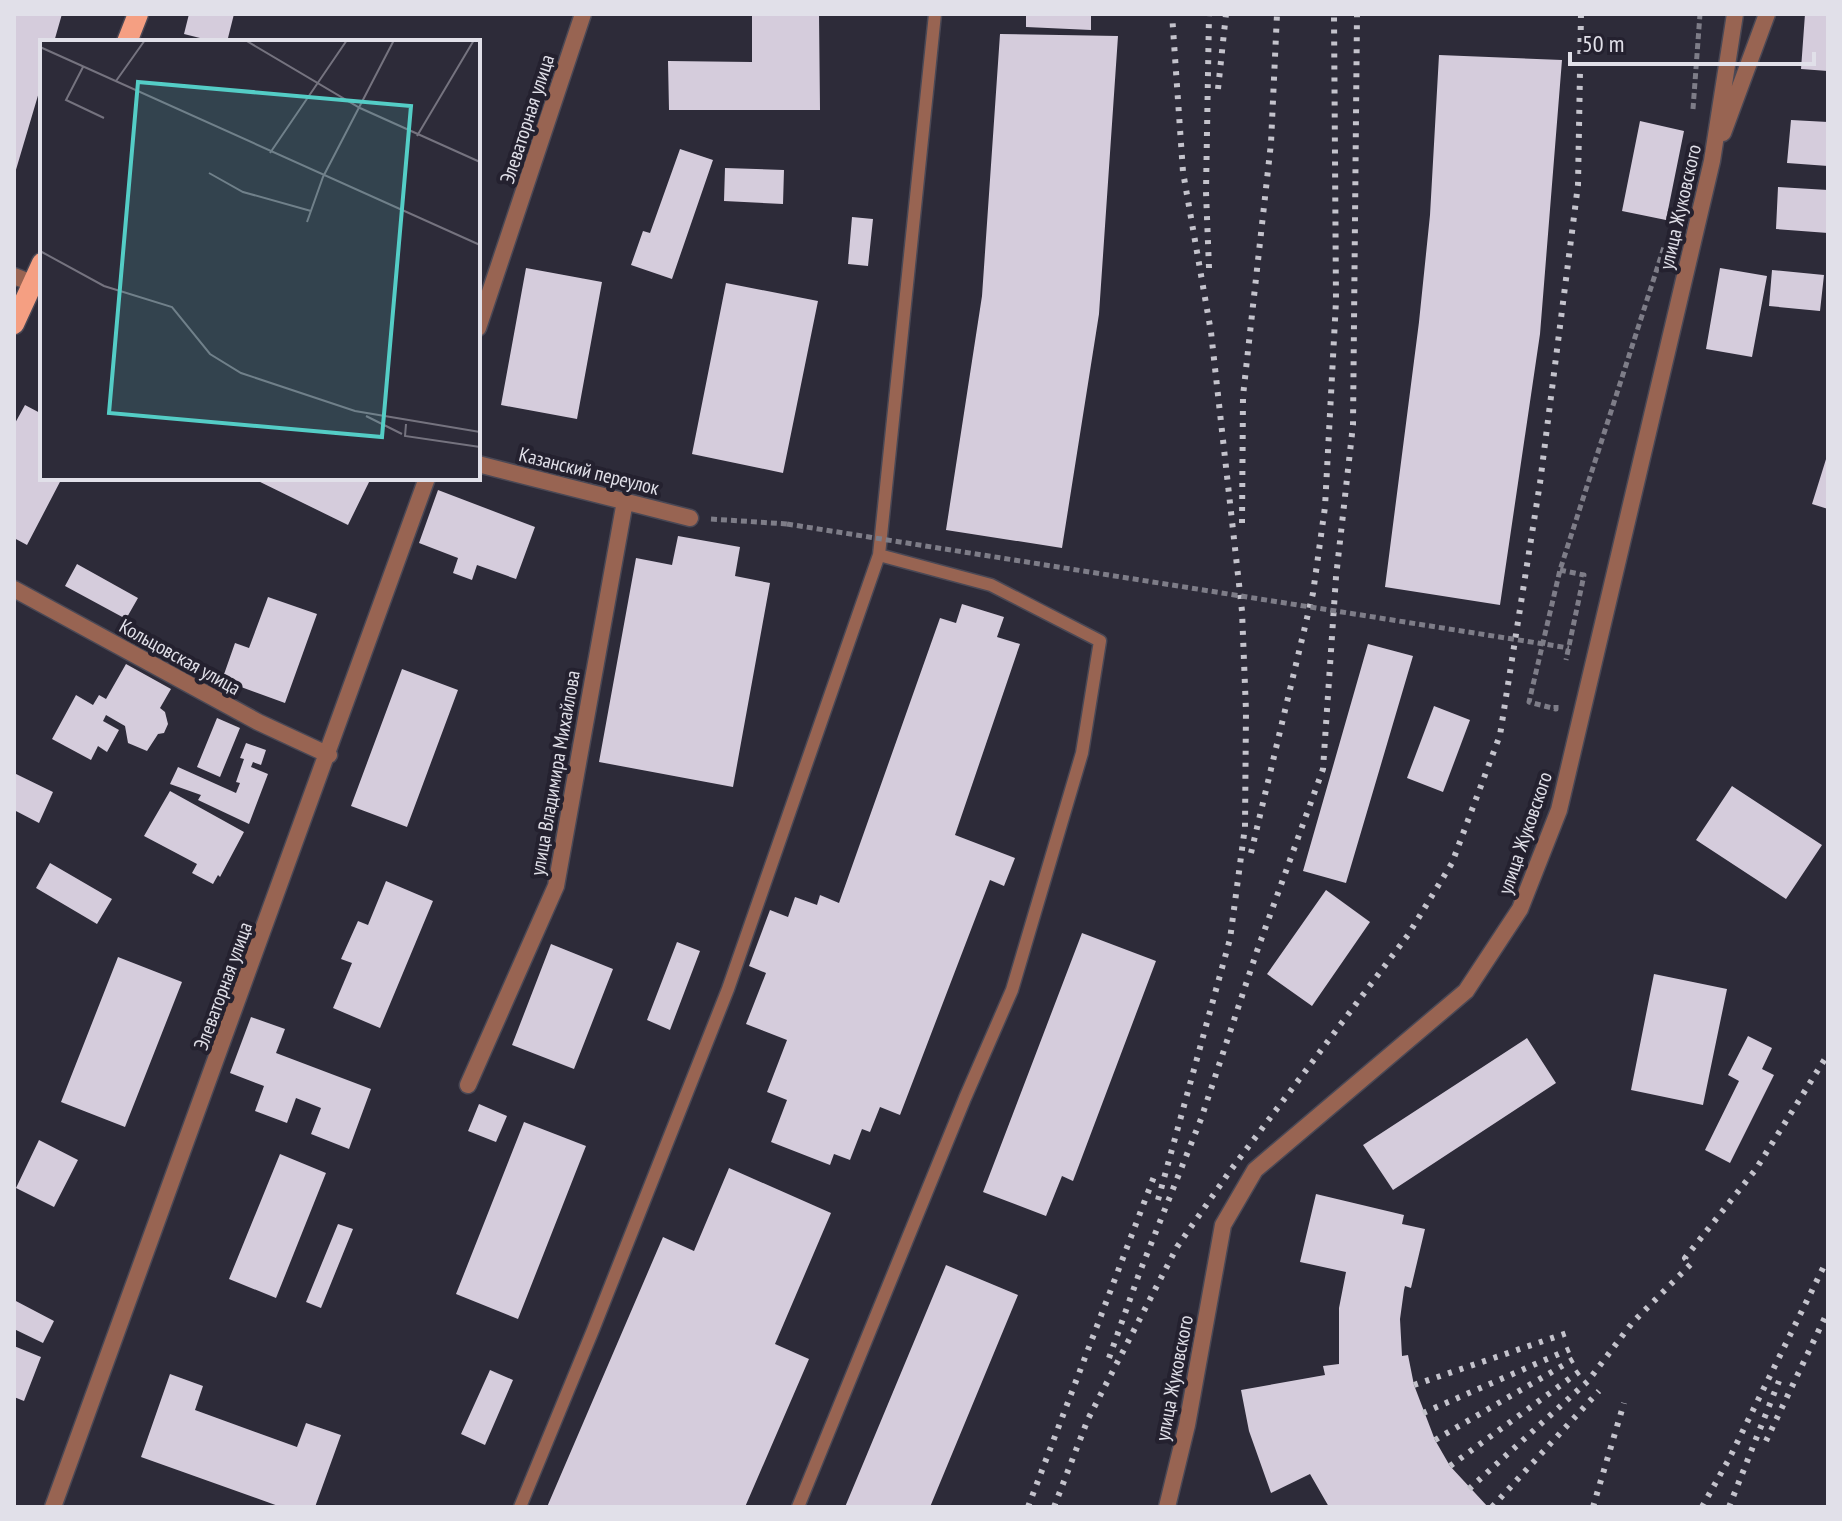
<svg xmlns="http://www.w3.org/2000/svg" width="1842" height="1521" viewBox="0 0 1842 1521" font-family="'PT Sans Narrow',sans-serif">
	<rect width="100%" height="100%" fill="#2d2b39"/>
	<!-- building -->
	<path fill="#d5ccdc" d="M14 14H62L54 42H42V82L15 173Z
		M189 14H234L227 42H216L184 34Z
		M752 14H819L820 110H669L668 61 752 62Z
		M1026 14H1091V30L1026 27Z
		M1805 14H1828V71L1801 69Z
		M1000 34 1118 36 1099 314 1062 548 946 530 982 296Z
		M1439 55 1562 60 1540 334 1500 605 1385 587 1419 322 1430 215Z
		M1791 120 1828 122V166L1787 163Z
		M1640 121 1684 131 1666 220 1622 211Z
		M680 149 713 160 672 279 631 265 643 231 650 233Z
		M725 168 784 170 783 204 724 201Z
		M1778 187 1828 190V233L1776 229Z
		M852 217 873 219 868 266 848 264Z
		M526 268 602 282 577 419 501 405Z
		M1720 268 1767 276 1752 357 1706 349Z
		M1772 270 1824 275 1820 311 1769 306Z
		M726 283 818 301 783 473 692 454Z
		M25 405 42 414V478H62L27 545 14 538V425Z
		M1827 456H1828V509L1812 504Z
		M252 478H371L348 525Z
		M438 490 535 527 516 579 477 565 472 580 453 573 458 558 419 543Z
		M678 536 740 547 735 576 770 583 733 787 599 762 636 558 672 565Z
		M77 564 138 598 126 619 65 586Z
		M268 597 317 614 285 703 222 680 235 643 249 648Z
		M962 604 1004 617 997 637 1020 644 955 835 1015 858 1004 886 990 880 900 1115 880 1107 870 1132 862 1129 850 1160 834 1154 830 1165 771 1142 787 1100 767 1092 787 1040 746 1024 766 973 749 966 770 910 788 917 795 897 817 905 820 895 839 903 940 618 956 623Z
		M1368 644 1413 656 1346 883 1303 871Z
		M126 664 171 689 160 708 165 712 168 724 164 733 158 734 147 751 128 743 125 726 106 715 103 721 119 730 107 752 98 746 91 760 52 739 76 695 93 705 99 695 106 699Z
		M402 669 458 690 407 827 351 806Z
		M1434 706 1470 720 1443 792 1407 778Z
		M217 718 240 728 220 777 197 767Z
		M246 743 266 750 261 765 253 762 251 767 268 774 249 824 198 800 201 795 170 784 178 767 236 793 240 783 236 782 244 759 240 758Z
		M14 773 53 792 39 823 14 810Z
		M1732 786 1822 845 1786 899 1696 840Z
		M170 791 244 832 220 877 218 875 213 884 192 873 197 864 144 836Z
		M50 863 112 899 97 924 36 888Z
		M386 881 433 901 380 1028 333 1008 352 963 341 959 358 921 368 925Z
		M1326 890 1370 922 1312 1006 1267 974Z
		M1082 933 1156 961 1073 1181 1062 1176 1046 1216 983 1192Z
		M677 942 700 951 670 1030 647 1020Z
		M551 944 613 969 574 1069 512 1045Z
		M118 957 182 982 125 1127 61 1102Z
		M1654 974 1727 989 1703 1105 1631 1090Z
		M251 1017 285 1029 276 1053 371 1089 349 1149 311 1134 321 1108 296 1098 287 1123 255 1111 264 1086 230 1073Z
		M1748 1036 1772 1048 1762 1069 1774 1075 1730 1163 1705 1150 1739 1081 1728 1075Z
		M1527 1038 1556 1083 1393 1190 1363 1145Z
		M479 1104 507 1116 496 1142 468 1131Z
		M524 1122 586 1146 518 1319 456 1294Z
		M39 1140 78 1160 54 1207 16 1188Z
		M280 1154 326 1173 276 1298 229 1279Z
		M729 1168 831 1213 775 1344 809 1359 745 1507H547L663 1237 694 1251Z
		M1316 1194 1404 1215 1402 1224 1425 1229 1411 1288 1405 1286 1404 1290 1400 1319 1402 1356 1408 1355 1414 1385 1435 1440 1450 1466 1488 1507H1329L1310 1474 1271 1493 1249 1431 1241 1390 1325 1375 1323 1366 1339 1364V1308L1346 1272 1300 1262Z
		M338 1224 353 1229 321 1308 306 1302Z
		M946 1265 1018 1295 930 1507H845Z
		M14 1300 54 1321 43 1343 14 1329Z
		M14 1346 41 1357 24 1401 14 1397Z
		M490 1370 513 1380 485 1445 461 1434Z
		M170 1374 203 1386 195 1410 297 1447 306 1423 341 1435 315 1507H281L141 1457Z"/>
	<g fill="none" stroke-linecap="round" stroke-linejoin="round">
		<!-- service casing -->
		<g stroke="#4a4855" stroke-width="15">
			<path id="service" d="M520 1507 593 1330 728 989 879 555
				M798 1507 965 1098 1012 990 1082 753 1100 641 991 585 879 555 935 14"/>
		</g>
		<!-- minor casing -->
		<g stroke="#4a4855" stroke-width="19">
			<path id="minor" d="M1723 133 1767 14
				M14 276 42 287
				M478 328 583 14
				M478 464 690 518
				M14 589 258 722 329 755
				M468 1085 556 886 625 501
				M53 1507 427 478
				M1167 1507 1187 1425 1223 1225 1255 1170 1466 991 1520 909 1559 810 1712 161 1735 14"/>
		</g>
		<!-- primary casing -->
		<g stroke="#4a4855" stroke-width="23">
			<path id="primary" d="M127 42 138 14
				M14 324 42 263"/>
		</g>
		<!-- path -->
		<path stroke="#7e7d88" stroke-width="5" stroke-dasharray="6 4" stroke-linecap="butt" d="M1693 109 1700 14
			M711 519 787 524
			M1560 570 1584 575 1566 660
			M1556 705V709L1529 702 1560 570 1665 244"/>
		<!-- service -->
		<use href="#service" stroke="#986452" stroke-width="12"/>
		<!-- minor -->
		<use href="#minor" stroke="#986452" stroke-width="16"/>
		<!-- primary -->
		<use href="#primary" stroke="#f59f82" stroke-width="20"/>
		<!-- rail -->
		<path stroke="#c4c3cc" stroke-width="6" stroke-dasharray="4 8" stroke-linecap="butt" d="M1218 89 1226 14
			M1209 268 1206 192 1209 14
			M1242 523 1243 396 1271 143 1277 14
			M1251 853 1313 593 1325 507 1336 301 1334 14
			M1158 1200 1230 939 1245 827 1246 711 1242 611 1211 332 1183 172 1172 14
			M1109 1358 1139 1274 1201 1119 1257 951 1323 769 1336 577 1353 425 1357 14
			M1414 1385 1567 1333
			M1423 1413 1570 1349
			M1435 1440 1574 1359
			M1766 1441 1828 1311
			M1450 1466 1580 1371
			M1469 1489 1588 1381 1632 1323 1691 1264 1685 1258 1756 1169 1828 1054
			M1028 1507 1155 1174
			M1054 1507 1088 1419 1177 1247 1230 1171 1408 935 1452 863 1500 735 1540 483 1578 185 1581 14
			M1492 1507 1599 1391
			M1593 1507 1624 1403
			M1702 1507 1729 1459 1826 1262
			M1729 1507 1779 1381"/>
		<!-- path-bridge -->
		<path stroke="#7e7d88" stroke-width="5" stroke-dasharray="6 4" stroke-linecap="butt" d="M787 524 1569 648"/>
	</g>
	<g text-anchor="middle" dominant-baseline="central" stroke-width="8" stroke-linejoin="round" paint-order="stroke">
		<!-- street labels -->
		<g font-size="20" fill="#e1e0e9" stroke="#24212f">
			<text transform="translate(527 119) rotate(-72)">Элеваторная улица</text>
			<text transform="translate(1680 207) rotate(-77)">улица Жуковского</text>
			<text transform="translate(589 471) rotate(14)">Казанский переулок</text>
			<text transform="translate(180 657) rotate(29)">Кольцовская улица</text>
			<text transform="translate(555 773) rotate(-80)">улица Владимира Михайлова</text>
			<text transform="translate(1525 833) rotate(-71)">улица Жуковского</text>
			<text transform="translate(223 986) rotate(-70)">Элеваторная улица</text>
			<text transform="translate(1174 1378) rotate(-79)">улица Жуковского</text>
		</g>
	</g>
	<!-- overview -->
	<g transform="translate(40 40)">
		<rect width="440" height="440" fill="#2d2b39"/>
		<path fill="none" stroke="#75737f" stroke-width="2" d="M205 0 320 68 440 122M0 7 440 205M43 27 26 60 64 78M76 41 105 0M377 96 434 0M230 113 307 0M169 133 203 152 271 171M267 182 283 137 354 0M0 211 64 246 132 267 170 314 201 333 315 371 440 392M326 376 362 394M366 384 365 396 440 407"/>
		<path fill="#54cdc6" fill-opacity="0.15" stroke="#54cdc6" stroke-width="4" d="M98 42 371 66 342 397 69 373Z"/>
		<rect width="440" height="440" fill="none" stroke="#e1e0e9" stroke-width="4"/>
	</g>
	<!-- border -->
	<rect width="1842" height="1521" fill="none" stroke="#e1e0e9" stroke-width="32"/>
	<!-- scale -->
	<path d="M1570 52v12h244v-12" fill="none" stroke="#e1e0e9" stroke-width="4"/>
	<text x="1582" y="52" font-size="24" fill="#e1e0e9" stroke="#24212f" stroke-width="6" paint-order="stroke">50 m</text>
</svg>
